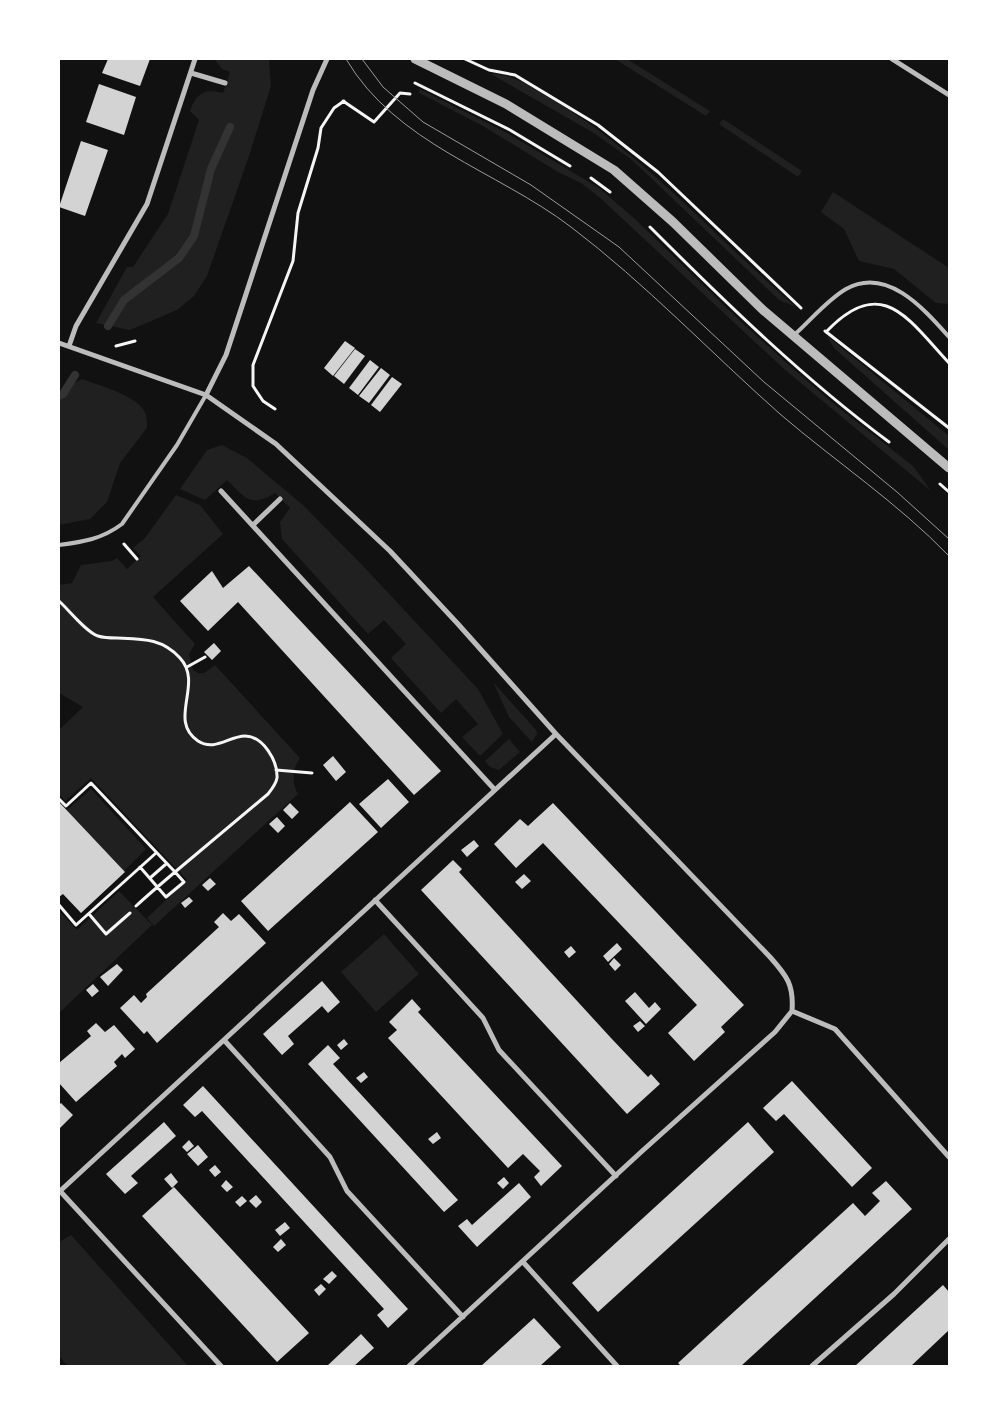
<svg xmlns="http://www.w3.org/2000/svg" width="1008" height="1425" viewBox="0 0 1008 1425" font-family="Ubuntu,sans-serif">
	<rect width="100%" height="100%" fill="#111"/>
	<!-- green -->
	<path fill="#202020" d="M214 59H269L271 86 249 156 207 276 194 296 177 310 130 330 96 323 127 267H133L168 214 199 120 190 111C196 93 205 88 223 93L230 72 222 69Z
		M615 59H627L710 111 706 116Z
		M491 74C518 75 533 88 556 102 650 159 714 237 796 307L779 300 631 159 592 132Z
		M420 89 507 133 599 188 635 219 737 318 791 367 834 404 913 466 931 491 784 369 598 196 581 183 558 172 483 126 419 93Z
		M723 119 802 171 798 177 719 124Z
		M833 192 949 268V304L936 303 894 269 859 261 844 229 821 212Z
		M826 335 949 436V450L834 348Z
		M82 379C98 385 134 395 143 409 147 415 147 421 147 428L120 463 107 502 90 519 59 525V391Z
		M222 445 247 458 304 506 365 568 478 689 503 734 480 756 462 737 478 724 456 699 441 713 391 658 406 644 384 620 368 634 282 539 280 522 290 508 275 493C251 508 245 498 227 480L205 500 180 489 207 450Z
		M176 495 200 505 223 534 153 597 195 644 189 654 193 670 198 673H204L215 665 300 758C293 767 291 783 298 794L154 926 147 918 187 880 91 778 65 801 59 794V730L83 707 59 693V585L72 583 81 565 112 561 117 558 127 569 141 556 133 548 145 538Z
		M493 682 536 730 537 734 532 742 509 717Z
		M509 739 520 752 499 770 490 767 485 761Z
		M91 789 146 849 124 871 67 810Z
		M119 891 152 925 59 1013V911L77 930Z
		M384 934 419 974 376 1012 341 972Z
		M71 1235 80 1245 188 1366H68L59 1356V1242Z"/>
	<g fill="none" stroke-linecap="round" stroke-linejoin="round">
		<!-- stream -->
		<path stroke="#333" stroke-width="8" d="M108 326 124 300 179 258 194 236 211 169 230 127
			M59 396 63 394 75 375"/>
	</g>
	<!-- building -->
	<path fill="#d3d3d3" d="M108 59H150L140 86 102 73Z
		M99 84 136 97 124 135 86 122Z
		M81 141 108 150 85 216 59 207Z
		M345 341 355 348 333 376 324 368Z
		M355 349 365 356 344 384 334 376Z
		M370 360 379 367 358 395 349 388Z
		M381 368 390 375 369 403 359 396Z
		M392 377 402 384 380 412 371 405Z
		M249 566 441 771 414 795 238 602 208 631 180 601 212 571 223 588Z
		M214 643 221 651 212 660 204 652Z
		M333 756 346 772 336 781 323 765Z
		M388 779 409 802 381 828 359 804Z
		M59 802 125 872 81 913 63 894 59 897Z
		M350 802 378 832 268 931 241 901Z
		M290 803 299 812 292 819 283 810Z
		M553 803 744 1005 721 1027 725 1032 694 1061 668 1033 697 1005 543 843 516 868 494 844 520 819 528 826Z
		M277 817 285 826 278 833 269 824Z
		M474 840 479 846 467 857 461 850Z
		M453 860 462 869 459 872 611 1038 648 1077 651 1074 660 1084 627 1114 421 890Z
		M524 874 531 881 522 889 515 882Z
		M210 878 216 884 208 891 202 885Z
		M189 897 193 901 185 908 181 903Z
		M223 913 231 921 239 914 266 943 157 1043 147 1031 144 1034 120 1008 134 995 141 1003 147 997 146 994 219 927 214 922Z
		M617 943 622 949 608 962 603 956Z
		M571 946 576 952 569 958 564 952Z
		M614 958 621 965 615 971 609 964Z
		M117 964 123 970 108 986 100 977Z
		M322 981 340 1002 328 1013 322 1006 288 1036 294 1044 282 1055 263 1034Z
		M93 984 99 991 92 997 86 990Z
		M635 992 649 1008 655 1002 661 1009 646 1024 625 1001Z
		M412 999 421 1009 418 1012 562 1166 541 1186 534 1177 540 1171 523 1154 508 1168 388 1038 397 1030 389 1022Z
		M640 1021 645 1026 638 1032 633 1026Z
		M96 1023 105 1032 114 1025 135 1049 125 1058 122 1054 114 1062 117 1066 76 1102 59 1083V1063L91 1036 87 1031Z
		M344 1039 348 1044 341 1050 337 1045Z
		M328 1045 340 1058 333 1064 458 1200 444 1212 308 1064Z
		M364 1072 368 1077 361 1083 356 1078Z
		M792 1081 872 1168 852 1187 784 1114 776 1121 763 1108Z
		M203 1086 408 1309 388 1328 377 1315 384 1309 202 1111 195 1117 183 1105Z
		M61 1103 73 1115 59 1129V1105Z
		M164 1122 176 1136 131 1176 138 1183 125 1194 106 1174Z
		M748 1122 774 1152 598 1312 572 1283Z
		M437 1132 441 1138 433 1144 428 1139Z
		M189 1140 194 1146 187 1152 182 1147Z
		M198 1145 208 1157 198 1166 187 1154Z
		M215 1165 221 1172 215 1177 209 1170Z
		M171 1173 178 1182 172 1188 164 1179Z
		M504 1177 509 1183 503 1189 497 1183Z
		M226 1180 233 1187 227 1192 221 1186Z
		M886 1181 912 1209 741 1366H681L678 1363 853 1203 865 1216 880 1201 872 1193Z
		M519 1183 531 1197 477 1247 458 1226 467 1219 472 1225Z
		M174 1187 309 1333 277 1362 142 1216Z
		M256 1195 262 1202 256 1208 249 1201Z
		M242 1196 247 1201 240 1207 235 1202Z
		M285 1222 290 1228 280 1236 275 1230Z
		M281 1239 286 1245 278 1252 273 1247Z
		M332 1271 337 1276 329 1284 323 1279Z
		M321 1284 326 1289 319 1296 314 1290Z
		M943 1285 949 1292V1330L911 1366H855Z
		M534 1318 561 1347 540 1366H481Z
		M361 1334 374 1348 354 1366H327Z"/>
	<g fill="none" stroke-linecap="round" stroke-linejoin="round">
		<!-- path -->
		<path stroke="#f5f5f5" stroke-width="3" d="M465 59 489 70 515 75 598 125 658 172 801 308
			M415 83 510 130 570 166
			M343 101 374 122 400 93 410 94
			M591 178 610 192
			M650 227C726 303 803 378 889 442
			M825 331 949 428
			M826 332C882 273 908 319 949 363
			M116 346 135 341
			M275 409 263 401 253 386V365L293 261 298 213 318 148 321 128 334 108 344 101
			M940 484 949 492
			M124 544 137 559
			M59 601C69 610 86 632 98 636 104 638 111 638 117 638 142 639 162 638 180 658 204 684 167 720 198 741 215 752 229 736 245 736 263 736 278 761 277 778 276 784 272 789 268 794L175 872 91 783 66 806 59 799
			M187 667 205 657
			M276 770 312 773
			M150 878 166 864
			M59 905 76 925 156 853
			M136 906C149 894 162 883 175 872L184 882 166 897 140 867
			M89 914 106 934 130 913"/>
		<!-- service -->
		<path stroke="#bcbcbc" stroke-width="4" d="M793 336C810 321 827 300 846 289 887 266 924 309 949 337
			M59 545C83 542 102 539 122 524L177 445 206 395"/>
		<!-- minor -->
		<path stroke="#bcbcbc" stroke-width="5" d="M892 59 949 95
			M191 73 225 83
			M59 343 206 395 276 444 390 551 458 624 556 734 770 957C787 976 794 985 792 1011
			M69 346 76 326 147 204 195 59
			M206 395 226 355 313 90 327 59
			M221 491 495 790 556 734
			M253 525 280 499
			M375 900 483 1018 499 1050 616 1176
			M792 1011 835 1029 949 1157
			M224 1040 330 1157 347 1191 463 1317
			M60 1191 221 1366
			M59 1192 495 790
			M523 1262 617 1366
			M409 1366 640 1153 775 1032 792 1011
			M812 1366 894 1294 949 1239"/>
		<!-- tertiary -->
		<path stroke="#bcbcbc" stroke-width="9" d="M415 59 506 104 614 170 673 222 763 310 949 468"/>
		<!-- tram -->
		<path stroke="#9a9a9a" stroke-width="1" d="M346 59C396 144 496 170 571 227 646 284 710 352 780 414 836 462 898 503 949 556
			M362 59 383 87 423 122 531 185 619 247 764 382 897 492 949 539"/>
	</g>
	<!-- border -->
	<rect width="1008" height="1425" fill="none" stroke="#ffffff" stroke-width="120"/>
</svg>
